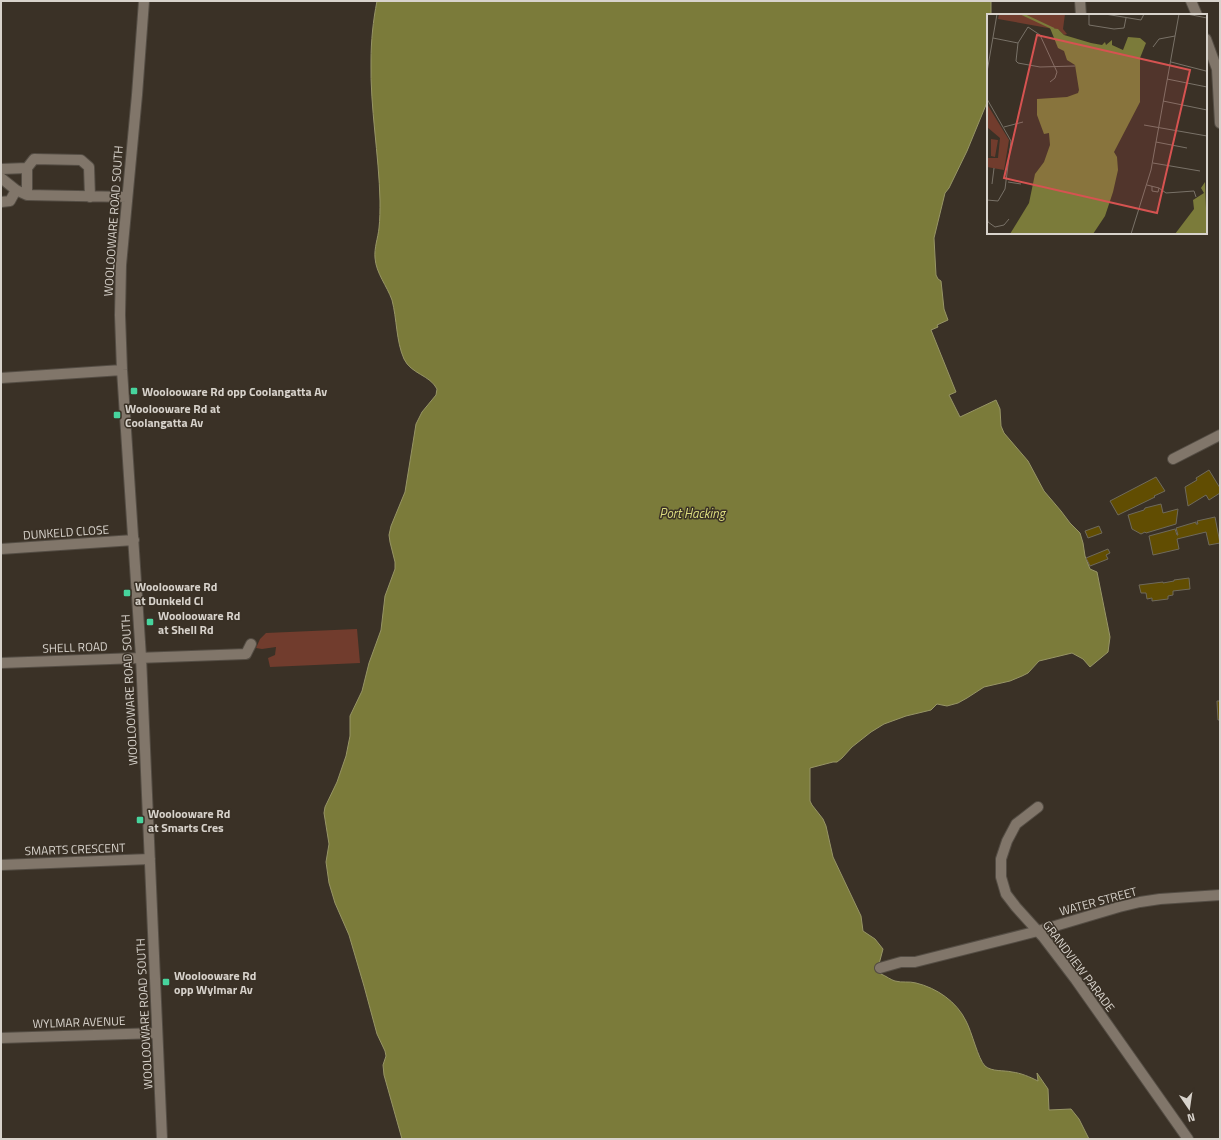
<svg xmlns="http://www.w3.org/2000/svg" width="1221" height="1140" viewBox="0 0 1221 1140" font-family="'Titillium Web',sans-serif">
	<rect width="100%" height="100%" fill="#3a3126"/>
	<!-- green -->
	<path fill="#713c2d" d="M357 629 360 663 270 667 268 658 275 655 276 647 262 649 256 648 260 639 266 633Z"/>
	<!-- water -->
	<path fill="#7b7b3a" stroke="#979566" d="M377 1H991V15H988V100L967 151 949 188 945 193 934 238 936 275 938 279 941 281 944 309 948 320 937 325 938 327 931 330 956 392 949 395 960 417 996 400 1000 409 1001 426 1004 433 1028 461 1044 491 1061 511 1070 523 1080 533 1083 543 1085 556 1090 569 1097 572 1110 637 1108 652 1090 667 1083 659 1072 653 1039 661 1028 673 1022 676 1010 681 984 687 967 698 958 703 947 706 937 704 931 710 906 716 884 724 871 732 852 747 842 758 837 762H833L810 768V801L812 805 823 819 826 826 833 857 861 916 863 931 875 939 883 949 879 964 881 974C886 976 891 980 895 981 902 983 909 981 916 983 937 988 957 1002 966 1021 972 1032 978 1059 985 1066 992 1072 1004 1070 1012 1072 1021 1073 1030 1077 1038 1081L1037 1073 1048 1089 1049 1110 1071 1109 1079 1119 1089 1139H402L384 1075 383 1065 386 1056 385 1051 377 1034 364 986 349 935 335 903 329 883 326 862 329 844 324 813 325 807 337 782 346 756 350 736V716L362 691 369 663 381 630 385 596 395 569V562L390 542 389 535 391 526 405 492 416 424 422 412 436 395 437 389C430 375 411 374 404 359 396 341 397 319 392 300 387 286 376 273 375 258 374 248 378 238 379 228 380 219 380 210 380 201 379 154 370 108 371 61 371 41 373 21 377 1Z"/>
	<!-- building -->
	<path fill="#614d02" stroke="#6f6a5c" d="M1209 470 1220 488V493L1209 500 1206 495 1188 506 1185 487 1197 480 1196 478Z
		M1156 477 1165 491 1154 496 1155 497 1118 515 1110 501Z
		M1161 504 1163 513 1178 509 1176 524 1146 533 1145 532 1141 534 1132 529 1128 515 1144 510 1145 508Z
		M1215 517 1220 543 1209 545 1206 532 1177 539 1179 549 1153 555 1149 536 1175 529 1177 535H1178L1176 528 1196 522V524H1198L1197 521Z
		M1099 526 1102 533 1088 538 1085 531Z
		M1108 549 1110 553 1106 555 1108 559 1090 566 1086 558Z
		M1189 578 1190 589 1173 591V595L1168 596V599L1152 601V598L1147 599 1146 593H1141L1139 585 1163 582V583L1174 581V580Z
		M1217 701H1220V720H1218Z"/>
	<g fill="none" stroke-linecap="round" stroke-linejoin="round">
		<!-- minor casing -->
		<g stroke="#544d44" stroke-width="12">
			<path id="minor" d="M144 1 137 95 121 265 120 315 122 370 141 657 162 1139
				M1080 1 1081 15
				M1191 1 1197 15
				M1206 39 1217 69 1220 123
				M1 169 27 168
				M1 178 16 190 27 195 127 197
				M27 195V168L34 159 81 160 89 167 90 197
				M1 202 10 201 16 190
				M1 378 122 370
				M1173 459 1220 435
				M1 549 134 540
				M1 663 246 654 251 644
				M1038 807 1016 824 1007 841 1001 859V877L1006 894 1016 907 1044 938 1076 980 1188 1139
				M1 865 150 859
				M880 968 901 962H915L1038 931 1119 907 1140 902 1160 899 1220 895
				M1 1038 157 1033"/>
		</g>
		<!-- minor -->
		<use href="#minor" stroke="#81766a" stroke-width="10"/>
	</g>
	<!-- markers -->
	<g fill="#47d49d" stroke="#3a3126" stroke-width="1.5">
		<rect x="130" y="387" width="8" height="8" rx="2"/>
		<rect x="113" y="411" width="8" height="8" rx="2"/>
		<rect x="123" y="589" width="8" height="8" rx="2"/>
		<rect x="146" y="618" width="8" height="8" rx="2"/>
		<rect x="136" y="816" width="8" height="8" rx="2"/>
		<rect x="162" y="978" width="8" height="8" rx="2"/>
	</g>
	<g text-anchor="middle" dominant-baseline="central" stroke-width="3" stroke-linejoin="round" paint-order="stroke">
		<!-- street labels -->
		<g font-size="12" fill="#d8d3cc" stroke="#3a3126">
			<text transform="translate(113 221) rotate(-86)">WOOLOOWARE ROAD SOUTH</text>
			<text transform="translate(66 532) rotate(-4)">DUNKELD CLOSE</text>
			<text transform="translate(75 647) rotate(-2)">SHELL ROAD</text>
			<text transform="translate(129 690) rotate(-93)">WOOLOOWARE ROAD SOUTH</text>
			<text transform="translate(75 849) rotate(-2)">SMARTS CRESCENT</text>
			<text transform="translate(1098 901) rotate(-15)">WATER STREET</text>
			<text transform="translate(1079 966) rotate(53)">GRANDVIEW PARADE</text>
			<text transform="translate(144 1014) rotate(-93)">WOOLOOWARE ROAD SOUTH</text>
			<text transform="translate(79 1022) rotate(-2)">WYLMAR AVENUE</text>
		</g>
		<!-- poi labels -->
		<g font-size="12" font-weight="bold" fill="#d8d3cc" stroke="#3a3126" text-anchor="start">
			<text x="142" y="391">Woolooware Rd opp Coolangatta Av</text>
			<text x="125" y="408">Woolooware Rd at<tspan x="125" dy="14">Coolangatta Av</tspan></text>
			<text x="135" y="586">Woolooware Rd<tspan x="135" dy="14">at Dunkeld Cl</tspan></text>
			<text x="158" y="615">Woolooware Rd<tspan x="158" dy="14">at Shell Rd</tspan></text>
			<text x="148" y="813">Woolooware Rd<tspan x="148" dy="14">at Smarts Cres</tspan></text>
			<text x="174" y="975">Woolooware Rd<tspan x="174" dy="14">opp Wylmar Av</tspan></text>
		</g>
		<!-- water labels -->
		<g font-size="13" font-style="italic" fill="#dcdc7f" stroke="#3a3126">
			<text x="692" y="513">Port Hacking</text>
		</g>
	</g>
	<!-- overview -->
	<g transform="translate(987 14)">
		<rect width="220" height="220" fill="#3a3126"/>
		<path d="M12 0H78L76 15 80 20 77 21 72 16 11 5ZM0 90 22 126 17 156 0 153V144H11L13 124 0 113ZM4 125 11 126 8 143 4 142Z" fill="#713c2d"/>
		<path d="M63 14 71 15 77 21 104 29 115 31 118 28 119 31 125 26V31L136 36 141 23 153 24 159 29 153 44V88L127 138 130 143 131 156 126 178 118 202 106 220H23L42 189 48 160 57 148 63 131 62 119 57 120 50 101V85L80 83 91 79 92 76 88 51 80 46 77 37 71 34ZM218 168 220 220H188L207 195 206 186 217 179 214 174Z" fill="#7b7b3a"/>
		<path fill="none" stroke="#7b7b3a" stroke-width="2" d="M35 0 67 15"/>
		<path fill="none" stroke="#797268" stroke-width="1" d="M102 0V11L127 15 137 14 139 4M118 0 154 6 157 0M200 0 220 4M6 24 31 29 29 47 31 49 53 53 88 52M31 29 41 13 53 21 70 58 68 64 63 68M166 33 172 25 188 22M184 48 219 57M0 58 10 0M180 65 220 73M0 85 24 127 18 175 11 187 0 186M176 87 220 96M157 111 220 122M17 113 36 108M169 128 200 134M166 149 213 157M21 168 34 170M5 170 7 154M160 171 172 174 179 179 207 177 209 183M165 172V177L171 178 172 174M0 202 1 208 8 213 17 211 22 205M144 220 164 156 192 0"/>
		<path fill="#d65351" fill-opacity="0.15" stroke="#d65351" stroke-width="2" d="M50 21 203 56 170 199 17 164Z"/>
		<rect width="220" height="220" fill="none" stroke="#d8d3cc" stroke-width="2"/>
	</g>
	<!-- border -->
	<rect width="1221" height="1140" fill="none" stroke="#d8d3cc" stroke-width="4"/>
	<!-- north arrow -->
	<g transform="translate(1189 1108) rotate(167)" stroke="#3a3126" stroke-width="3" paint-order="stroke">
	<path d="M0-3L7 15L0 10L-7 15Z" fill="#d8d3cc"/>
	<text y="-6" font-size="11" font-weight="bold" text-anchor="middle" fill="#d8d3cc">N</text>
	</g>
</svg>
